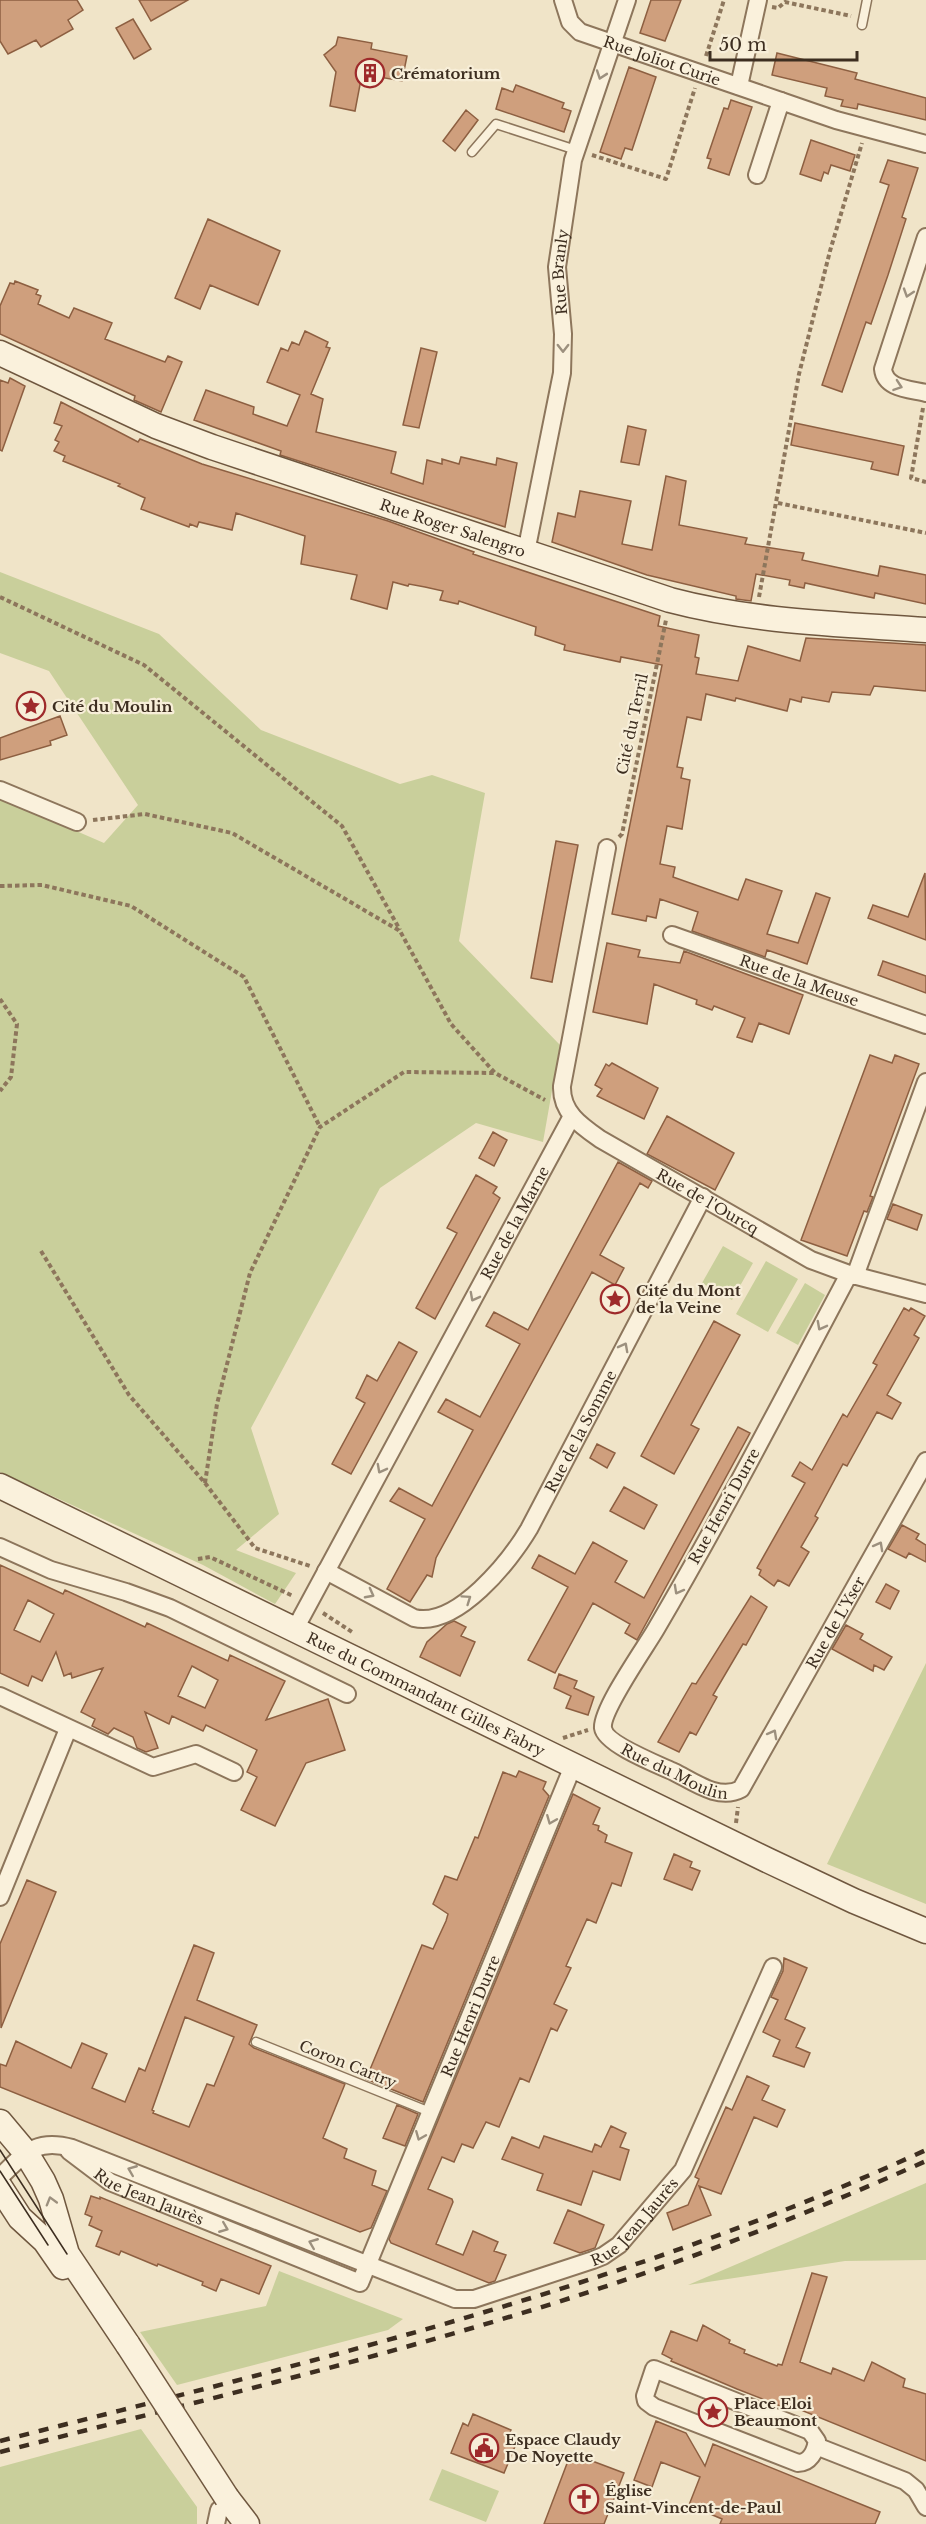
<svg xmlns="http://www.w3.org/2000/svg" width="926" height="2524" viewBox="0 0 926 2524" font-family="'Libre Baskerville',serif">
	<rect width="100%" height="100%" fill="#f0e4c8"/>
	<!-- green -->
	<path fill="#c9cf9b" d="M0 572 159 634 261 730 400 784 432 775 485 793 459 941 560 1045 543 1142 476 1123 380 1188 251 1428 279 1514 236 1550 296 1573 275 1604 203 1565 0 1472V798L104 843 138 805 49 671 0 653Z
		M723 1246 753 1263 732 1300 702 1283Z
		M766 1261 798 1279 768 1332 736 1314Z
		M805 1283 825 1295 798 1345 776 1333Z
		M926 1663V1904L827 1864Z
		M926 2183V2260L845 2261 688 2285Z
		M279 2271 403 2319 388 2330 177 2385 140 2332 266 2306Z
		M141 2429 197 2507V2524H0V2467Z
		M442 2469 499 2491 486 2522 429 2500Z"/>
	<!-- building -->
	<path fill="#cf9f7d" stroke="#8d5f41" stroke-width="1.5" fill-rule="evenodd" d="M0 0H77L83 10 68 20 73 29 41 47 36 40 8 54 0 41Z
		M139 0H188L151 21Z
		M651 0H681L665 41 640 33Z
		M133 19 151 49 134 59 116 28Z
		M338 37 372 43 371 49 407 56 402 81 362 74 355 111 330 106 336 72 324 55 336 45Z
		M777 53 857 73 855 79 926 98V120L858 104 857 109 841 106 843 100 825 96 827 88 772 75Z
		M629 67 656 77 632 150 625 148 621 159 600 152Z
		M516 85 564 103 562 108 571 111 564 132 496 109 502 88 513 92Z
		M731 100 752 107 729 175 708 168 711 159 707 158 724 108 728 109Z
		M466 110 478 120 455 151 443 141Z
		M811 140 855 155 850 171 831 165 828 174 824 172 821 181 800 174Z
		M888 160 918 168 902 217 906 219 888 275 871 324 866 322 842 392 822 385 889 185 880 182Z
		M208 219 280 251 258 305 210 285 200 309 175 298Z
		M15 281 38 290 36 294 41 296 38 304 69 318 74 308 112 323 105 339 165 362 168 356 182 362 161 412 134 400 135 396 0 334V306L10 283 14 284Z
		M305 331 328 342 326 347 330 348 311 394 323 399 316 432 396 452 391 473 423 484 427 460 442 464V459L459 464 461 457 496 465 497 458 517 463 505 527 280 455 281 451 194 420 206 390 254 407 253 414 287 426 300 395 267 382 281 348 288 351 292 342 299 345Z
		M421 348 437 352 419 428 403 425Z
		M10 378 25 386 2 451 0 450V380L8 383Z
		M61 402 138 442 140 439 202 464 388 521 474 552 473 554 660 616 658 626 699 635 695 657 699 658 696 674 738 681 748 646 800 661 806 638 926 645V691L874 686 870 695 832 692 829 702 802 697 801 702 790 699 787 711 736 698 735 701 706 694 701 720 687 717 677 767 683 768 681 778 690 780 682 829 667 826 660 864 675 867 673 877 738 900 746 879 782 891 767 934 798 943 816 893 830 898 807 964 767 950 765 957 692 931 698 912 660 899 656 918 647 916 646 921 612 914 662 665 621 657 620 662 564 650 565 645 535 635 536 627 459 601 458 604 440 600 443 591 425 587 409 584 408 586 393 582 387 609 351 599 357 575 301 564 305 536 236 513 232 530 199 522 197 527 190 524 189 527 141 509 145 498 118 486 120 484 63 461 65 456 54 451 59 442 55 440 62 426 54 423Z
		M795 423 904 446 898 475 871 469 873 462 791 445Z
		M628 426 646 430 639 465 621 462Z
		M666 476 686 481 679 525 747 538 745 544 804 553 802 560 878 576 880 566 926 575V604L875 593 874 598 805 583 804 588 789 585 790 580 756 574 751 601 736 599V596L647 575 552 542 558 513 575 517 580 491 631 501 622 544 652 550Z
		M60 716 67 735 50 741 51 745 0 760V738Z
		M556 841 578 845 552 982 531 978Z
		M925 873 926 940 868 918 873 905 908 917Z
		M607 943 640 950 638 957 680 963 684 951 803 995 789 1034 759 1023 752 1042 737 1037 745 1018 714 1006 712 1010 696 1004 697 1000 654 984 647 1024 593 1012Z
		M883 961 926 976V993L878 975Z
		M870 1055 892 1063 895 1055 919 1064 870 1196 873 1197 867 1212 864 1211 847 1256 801 1240Z
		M612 1063 658 1088 644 1119 597 1096 602 1089 595 1085 606 1064 609 1066Z
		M667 1116 734 1153 715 1190 647 1154Z
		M493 1132 507 1140 494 1166 479 1158Z
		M618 1162 652 1181 648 1188 640 1183 600 1255 624 1268 615 1285 592 1272 436 1558 432 1577 427 1575 410 1602 387 1589 425 1519 390 1501 399 1488 432 1506 473 1430 438 1412 446 1399 480 1417 520 1344 486 1326 494 1312 528 1330Z
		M476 1175 497 1187 493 1193 500 1198 435 1319 416 1308 457 1233 447 1228Z
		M893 1204 922 1215 917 1230 887 1219Z
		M904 1308 909 1311 911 1308 925 1316 914 1335 919 1338 887 1395 901 1403 892 1419 877 1412 847 1466 843 1464 815 1516 818 1518 801 1547 809 1552 789 1586 778 1580 774 1586 759 1575 761 1570 757 1568 805 1483 792 1476 800 1462 812 1470 843 1414 847 1417 877 1365 873 1363Z
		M714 1321 740 1335 691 1425 699 1429 674 1474 641 1456Z
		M399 1342 417 1352 351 1474 332 1464 365 1403 356 1398 367 1375 377 1381Z
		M738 1427 750 1433 637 1640 625 1633 630 1624 593 1603 555 1673 528 1660 568 1587 532 1568 539 1555 575 1574 593 1542 627 1561 615 1582 644 1598Z
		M597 1444 615 1453 607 1468 590 1458Z
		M624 1487 657 1505 644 1529 610 1511Z
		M902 1525 919 1534 916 1539 926 1545V1562L909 1553 906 1558 888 1549Z
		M0 1565 63 1594 65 1590 145 1627 147 1623 228 1661 230 1655 285 1681 266 1720 328 1699 345 1750 306 1763 275 1826 241 1810 257 1777 247 1772 257 1750 206 1725 203 1731 172 1716 169 1724 145 1712 158 1748 146 1752 137 1748 133 1737 114 1728 108 1734 92 1726 95 1719 81 1712 103 1668 72 1678 71 1673 64 1676 56 1652 42 1681 32 1676 28 1686 0 1673ZM28 1600 54 1614 40 1642 14 1630ZM192 1666 218 1680 205 1708 178 1696Z
		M886 1584 899 1591 890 1609 876 1602Z
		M751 1596 767 1607 746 1645 743 1644 713 1695 717 1697 696 1735 690 1732 679 1752 658 1742 692 1683 696 1684Z
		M454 1621 466 1627 461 1636 475 1642 460 1676 420 1657 427 1642 447 1624Z
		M846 1625 863 1634 860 1639 892 1657 884 1670 874 1665 873 1671 832 1649Z
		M559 1674 577 1681 574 1688 594 1697 588 1715 566 1708 571 1696 554 1688Z
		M519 1771 546 1782 543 1789 549 1796 423 2102 366 2079 422 1945 433 1949 446 1921 448 1914 433 1904 445 1876 457 1880 475 1837 478 1838 503 1772 516 1777Z
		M573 1794 600 1808 593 1824 599 1826 598 1830 607 1835 605 1842 632 1853 621 1886 612 1883 596 1923 587 1919 566 1966 571 1968 554 2004 567 2010 557 2031 551 2028 529 2082 520 2078 499 2127 486 2122 473 2148 462 2144 454 2162 442 2157 428 2189 452 2199 453 2202 436 2244 463 2255 473 2231 498 2242 494 2251 506 2255 495 2281 489 2283 391 2243 389 2239Z
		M674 1854 692 1862 690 1867 700 1871 692 1890 664 1879Z
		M27 1880 56 1892 1 2028 0 1944Z
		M194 1945 214 1953 197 2000 257 2025 249 2044 254 2048 345 2084 323 2138 347 2149 344 2158 376 2171 372 2185 387 2191 371 2228 360 2232 0 2087V2064L6 2066 16 2041 71 2068 82 2043 107 2054 92 2088 125 2102 139 2068 145 2071ZM185 2017 234 2037 214 2086 207 2084 189 2127 153 2113 154 2111 152 2110Z
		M784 1958 807 1968 785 2019 805 2028 796 2047 810 2053 804 2067 773 2056 780 2040 763 2032 778 2000 771 1997 783 1971Z
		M747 2076 769 2086 762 2100 785 2110 777 2127 754 2117 721 2194 699 2186 711 2215 673 2230 667 2213 688 2205 699 2179 695 2177 726 2107 732 2110Z
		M397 2105 418 2114 405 2146 383 2138Z
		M611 2126 626 2133 620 2147 629 2150 620 2180 593 2171 581 2205 537 2190 543 2174 502 2159 512 2137 539 2148 544 2136 592 2152 595 2144 601 2147Z
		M91 2196 100 2199V2197L271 2266 259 2294 221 2279 216 2291 202 2285 203 2282 158 2264 157 2266 121 2251 119 2255 96 2246 102 2231 89 2225 92 2217 85 2214Z
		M568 2210 604 2225 595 2248 580 2253 554 2243Z
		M812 2273 827 2277 800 2362 831 2374 833 2368 864 2381 872 2362 905 2379 903 2387 926 2394V2461L784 2403 783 2407 737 2389 671 2361 672 2359 662 2354 671 2331 697 2341 703 2325 730 2340 729 2343 745 2350 744 2353 777 2366 778 2364 782 2365Z
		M473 2414 511 2430 507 2440 516 2444 504 2473 451 2453 463 2423 468 2426Z
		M656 2421 686 2433 705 2466 713 2444 880 2512 875 2524H720L722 2519 689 2505 700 2477 661 2462 652 2487 634 2480Z
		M571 2453 624 2473 604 2524H544Z"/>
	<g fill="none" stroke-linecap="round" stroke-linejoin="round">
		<!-- lane casing -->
		<g stroke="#8d765c" stroke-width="11">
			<path id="lane" d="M862 25 867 0
				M472 152 496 124 576 150
				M256 2042 430 2112"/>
		</g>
		<!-- street casing -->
		<g stroke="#8d765c" stroke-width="20">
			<g id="street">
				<path id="s1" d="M563 0 570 22 580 32 781 101"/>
				<path d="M739 86 758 0"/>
				<path d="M757 175 781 101 836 120 926 144"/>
				<path d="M926 237 883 369C885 389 910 389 926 393"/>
				<path id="s2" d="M526 552 562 373 563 334 557 267 573 160 627 0"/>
				<path d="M0 790 77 822"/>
				<path id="s3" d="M607 848 562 1086C561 1112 580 1125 600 1139L811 1260 849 1274 926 1294"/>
				<path id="s4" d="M672 935 926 1025"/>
				<path id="s5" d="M849 1274C786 1393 724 1513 656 1629 645 1648 601 1710 603 1728 605 1744 659 1765 674 1772 694 1782 719 1801 741 1789L926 1461"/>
				<path d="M855 1276 926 1082"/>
				<path d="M0 1547 51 1570 126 1592 170 1608 347 1694"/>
				<path id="s6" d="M326 1571 414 1618C457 1628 510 1561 529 1529L703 1197"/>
				<path id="s7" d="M295 1629 572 1116"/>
				<path d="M0 1696 153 1767 196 1754 234 1772"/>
				<path d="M0 1897 68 1729"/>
				<path id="s8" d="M69 2151 110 2182 360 2283 573 1766"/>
				<path id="s9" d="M0 2177C25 2153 36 2138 72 2148L455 2299H474L593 2260 603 2256 619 2245 683 2170 773 1967"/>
				<path d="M654 2369 810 2431 817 2441C815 2452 810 2463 798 2463L654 2407 646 2401 645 2396Z"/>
				<path d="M816 2446 905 2481 916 2490 926 2507"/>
				<path d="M216 2524 219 2510"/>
			</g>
		</g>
		<!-- secondary casing -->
		<g stroke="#6f573f" stroke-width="27">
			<g id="secondary">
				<path id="s10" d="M0 353 156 426 212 447 670 600C753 622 840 624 926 630"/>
				<path id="s11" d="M0 1486 767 1860 854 1901 926 1931"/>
				<path d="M0 2122 26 2153 43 2181 51 2199 67 2254 128 2345"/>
				<path d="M0 2187 20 2218 45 2241 63 2267"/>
				<path d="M227 2498 247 2524"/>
			</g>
		</g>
		<!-- path -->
		<path stroke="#8d765c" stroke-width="4" stroke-dasharray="4.5 3" stroke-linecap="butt" d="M772 7 778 8 785 2 851 16
			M706 56 724 0
			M592 155 666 179 695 88
			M923 408 911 478 926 482
			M778 503 926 533
			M0 597 144 665 342 826 400 930
			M759 597 799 374 830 251 862 143
			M93 820 145 814 232 833 400 931 451 1024 495 1073 545 1100
			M619 837 622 834 666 620
			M0 886 42 885 131 906 244 977 320 1127
			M0 999 17 1024 11 1077 0 1091
			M41 1251 129 1395 205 1483 255 1548 310 1566
			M205 1483 217 1404 250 1273 320 1127 404 1072 494 1073
			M198 1559 210 1557 293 1596
			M323 1613 352 1632
			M563 1738 588 1730
			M736 1823 738 1807"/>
		<!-- lane -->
		<use href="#lane" stroke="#faf1dc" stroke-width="8"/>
		<!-- street -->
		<use href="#street" stroke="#faf1dc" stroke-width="16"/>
		<!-- secondary -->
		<use href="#secondary" stroke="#faf1dc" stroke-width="24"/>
		<!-- tram -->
		<path stroke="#3d2e20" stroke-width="1.5" d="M0 2150 67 2254
			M0 2171 48 2245"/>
		<!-- rail -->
		<path stroke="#3d2e20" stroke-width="4.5" stroke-dasharray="10 10" stroke-linecap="butt" d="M0 2441C314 2361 630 2286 926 2150
			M0 2452C173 2408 348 2366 519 2314 658 2272 794 2220 926 2161"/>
		<!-- secondary-bridge casing -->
		<g stroke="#6f573f" stroke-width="27" stroke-linecap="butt">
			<path id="secondary-bridge" d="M128 2345 227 2498"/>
		</g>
		<!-- secondary-bridge -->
		<use href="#secondary-bridge" stroke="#faf1dc" stroke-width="24"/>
	</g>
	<!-- one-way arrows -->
	<defs><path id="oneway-chevron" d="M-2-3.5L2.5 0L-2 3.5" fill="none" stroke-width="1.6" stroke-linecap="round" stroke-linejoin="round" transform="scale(1.5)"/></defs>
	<g stroke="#9c907e">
		<use href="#oneway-chevron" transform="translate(601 75) rotate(109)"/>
		<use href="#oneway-chevron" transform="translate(908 293) rotate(108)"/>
		<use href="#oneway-chevron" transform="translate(563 348) rotate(90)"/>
		<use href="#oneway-chevron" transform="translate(898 386) rotate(19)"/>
		<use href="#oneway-chevron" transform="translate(474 1297) rotate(118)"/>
		<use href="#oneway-chevron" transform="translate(821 1326) rotate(118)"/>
		<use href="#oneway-chevron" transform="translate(624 1347) rotate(-62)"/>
		<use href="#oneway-chevron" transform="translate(381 1469) rotate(118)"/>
		<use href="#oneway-chevron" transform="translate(879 1546) rotate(-61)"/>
		<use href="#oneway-chevron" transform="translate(678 1590) rotate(119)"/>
		<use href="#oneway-chevron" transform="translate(370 1594) rotate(28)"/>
		<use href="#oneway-chevron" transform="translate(467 1599) rotate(-35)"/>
		<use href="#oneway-chevron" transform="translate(773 1734) rotate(-61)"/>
		<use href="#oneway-chevron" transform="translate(551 1820) rotate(112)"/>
		<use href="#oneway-chevron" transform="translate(420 2136) rotate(112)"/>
		<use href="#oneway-chevron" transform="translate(132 2170) rotate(-158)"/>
		<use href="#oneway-chevron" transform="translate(51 2201) rotate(-106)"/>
		<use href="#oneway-chevron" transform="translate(224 2228) rotate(22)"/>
		<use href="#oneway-chevron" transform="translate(313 2243) rotate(-158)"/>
	</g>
	<!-- icons -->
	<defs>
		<g id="building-ring" transform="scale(1.5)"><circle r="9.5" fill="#f7eed8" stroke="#9e2a2b" stroke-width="1.5"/><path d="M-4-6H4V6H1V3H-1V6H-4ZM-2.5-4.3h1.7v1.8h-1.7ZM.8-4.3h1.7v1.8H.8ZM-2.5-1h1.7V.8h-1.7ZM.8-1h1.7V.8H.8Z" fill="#9e2a2b"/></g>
		<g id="sight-ring" transform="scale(1.5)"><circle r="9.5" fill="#f7eed8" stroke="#9e2a2b" stroke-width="1.5"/><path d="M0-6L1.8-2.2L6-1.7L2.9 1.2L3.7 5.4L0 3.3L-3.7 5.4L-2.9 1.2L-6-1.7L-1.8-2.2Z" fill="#9e2a2b"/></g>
		<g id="civic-ring" transform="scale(1.5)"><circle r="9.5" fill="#f7eed8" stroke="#9e2a2b" stroke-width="1.5"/><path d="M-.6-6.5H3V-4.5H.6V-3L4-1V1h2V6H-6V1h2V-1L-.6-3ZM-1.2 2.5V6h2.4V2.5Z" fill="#9e2a2b"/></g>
		<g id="church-ring" transform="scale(1.5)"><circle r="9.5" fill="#f7eed8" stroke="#9e2a2b" stroke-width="1.5"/><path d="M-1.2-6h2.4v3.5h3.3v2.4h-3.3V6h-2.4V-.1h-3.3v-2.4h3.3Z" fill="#9e2a2b"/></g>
	</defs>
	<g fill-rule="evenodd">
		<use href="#building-ring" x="370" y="73"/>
		<use href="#sight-ring" x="31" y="706"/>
		<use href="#sight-ring" x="615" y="1299"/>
		<use href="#sight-ring" x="713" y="2412"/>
		<use href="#civic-ring" x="484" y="2448"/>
		<use href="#church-ring" x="584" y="2499"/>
	</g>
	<g text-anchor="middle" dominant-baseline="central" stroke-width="4.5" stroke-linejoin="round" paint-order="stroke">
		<!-- street labels -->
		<g font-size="15" fill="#3d2e20" stroke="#f7eed8">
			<text stroke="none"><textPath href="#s1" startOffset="124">Rue Joliot Curie</textPath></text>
			<text stroke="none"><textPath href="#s2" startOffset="284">Rue Branly</textPath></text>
			<text stroke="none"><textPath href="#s10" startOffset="486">Rue Roger Salengro</textPath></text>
			<text transform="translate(632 724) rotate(-78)">Cité du Terril</text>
			<text stroke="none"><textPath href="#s4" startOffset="135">Rue de la Meuse</textPath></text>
			<text stroke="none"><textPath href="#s3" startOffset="435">Rue de l'Ourcq</textPath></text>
			<text stroke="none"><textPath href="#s7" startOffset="462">Rue de la Marne</textPath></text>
			<text stroke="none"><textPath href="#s6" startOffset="363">Rue de la Somme</textPath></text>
			<text transform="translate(724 1506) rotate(-61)">Rue Henri Durre</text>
			<text stroke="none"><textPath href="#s5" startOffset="866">Rue de L'Yser</textPath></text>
			<text stroke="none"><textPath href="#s11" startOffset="474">Rue du Commandant Gilles Fabry</textPath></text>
			<text stroke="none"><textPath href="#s5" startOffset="603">Rue du Moulin</textPath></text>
			<text stroke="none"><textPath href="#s8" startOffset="610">Rue Henri Durre</textPath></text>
			<text transform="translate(348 2064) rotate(22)">Coron Cartry</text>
			<text stroke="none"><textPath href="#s8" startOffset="93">Rue Jean Jaurès</textPath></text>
			<text stroke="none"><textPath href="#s9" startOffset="696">Rue Jean Jaurès</textPath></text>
		</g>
		<!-- poi labels -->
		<g font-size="15" font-weight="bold" fill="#3d2e20" stroke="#f7eed8" text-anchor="start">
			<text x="391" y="73">Crématorium</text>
			<text x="52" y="706">Cité du Moulin</text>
			<text x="636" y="1290">Cité du Mont<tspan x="636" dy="17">de la Veine</tspan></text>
			<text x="734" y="2403">Place Eloi<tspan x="734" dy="17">Beaumont</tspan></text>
			<text x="505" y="2439">Espace Claudy<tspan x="505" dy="17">De Noyette</tspan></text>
			<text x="605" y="2490">Église<tspan x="605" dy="17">Saint-Vincent-de-Paul</tspan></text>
		</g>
	</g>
	<!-- scale -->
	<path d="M710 51v9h147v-9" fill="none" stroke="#3d2e20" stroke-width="3"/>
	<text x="719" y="51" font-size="18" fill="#3d2e20" stroke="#f7eed8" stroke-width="4.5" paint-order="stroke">50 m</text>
</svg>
